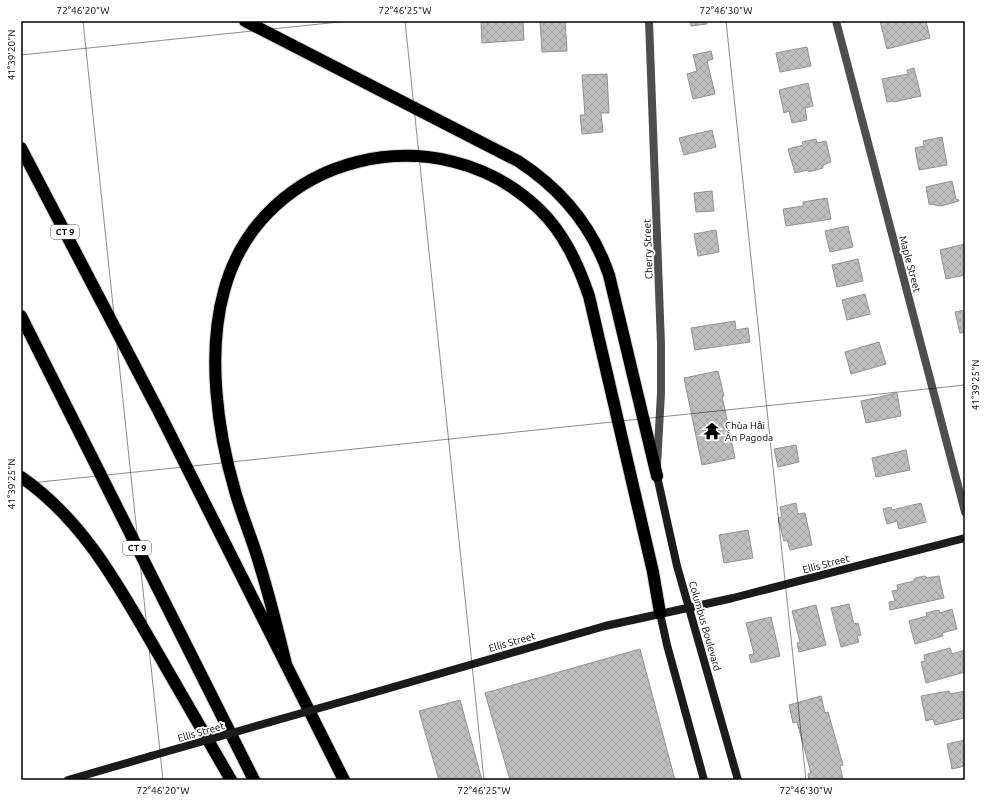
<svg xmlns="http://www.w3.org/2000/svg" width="986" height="801" viewBox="0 0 986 801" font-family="Ubuntu,sans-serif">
	<defs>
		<pattern id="building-cross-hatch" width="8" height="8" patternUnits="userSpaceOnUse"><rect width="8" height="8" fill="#bebebe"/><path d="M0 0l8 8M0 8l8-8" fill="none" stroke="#a2a2a2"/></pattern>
	</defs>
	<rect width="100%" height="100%" fill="#fff"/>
	<!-- building -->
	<path fill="url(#building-cross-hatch)" stroke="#929292" d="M481 21H523L524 40 482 43Z
		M540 21H565L567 51 542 52Z
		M690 21H707V24L691 26Z
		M880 21H926L930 38 887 49Z
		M807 47 811 66 780 72 776 53Z
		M711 51 713 59 707 61 715 94 693 99 687 74 697 71 693 55Z
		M914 68 921 96 894 102 893 101 887 102 882 79 908 74 907 70Z
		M607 74 609 113H601L603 132 582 134 580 115H585L582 75Z
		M808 83 813 106 805 108 807 120 792 123 789 111 784 113 779 90Z
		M712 130 716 147 684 155 679 138Z
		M942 137 947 165 919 170 915 148 924 146 923 141Z
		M816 139 817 143 826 141 831 162 823 165V168L809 172 808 170 795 173 788 149 803 145 802 142Z
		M952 181 956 199 959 200V201L941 206 929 204 926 187Z
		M712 191 714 211 696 212 694 193Z
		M827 198 831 219 786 226 783 209 803 206V202Z
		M848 226 853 247 830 252 825 231Z
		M716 230 719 252 698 256 694 234Z
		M965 244V275L946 279 940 250Z
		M858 259 863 281 837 287 832 265Z
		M865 294 870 314 847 320 842 300Z
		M965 310V332L960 333 955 312Z
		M735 321 736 330 748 328 750 342 695 350 691 328Z
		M879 342 886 364 851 374 845 352Z
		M718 371 724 396H722L735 458 702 465 684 378Z
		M897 393 901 416 866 423 861 401Z
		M796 445 799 462 778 467 774 449Z
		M906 450 910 470 876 477 872 458Z
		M796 503 798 514 805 513 812 545 790 550 787 540 784 541 778 518 782 517 780 507Z
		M921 503 926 522 899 529 897 521 887 524 883 509 891 507 892 510Z
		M748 530 753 558 724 563 719 535Z
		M925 576 927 578 939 576 944 598 890 610 889 602 895 601 892 591 898 590 897 585 914 581 915 578Z
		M849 604 854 624 858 623 861 635 857 636 859 642 841 647 831 608Z
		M816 605 826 645 799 652 797 643 800 642 792 611Z
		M952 609 957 629 942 633 943 636 915 644 909 621 927 616 926 613 939 610 940 613Z
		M771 617 780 656 751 663 749 655 754 654 746 623Z
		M950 648 952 654 965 650V672L926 683 921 662 925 661 924 655Z
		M640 649 675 780H510L485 693Z
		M949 691 950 694 965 691V713H963L964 718 935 725 933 719 926 721 921 696Z
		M821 696 825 713 828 712 843 765 840 766 843 780H809L808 774 811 773 797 722 793 723 789 705Z
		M460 700 482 780H439L419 711Z
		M965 740V766L952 769 947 744Z"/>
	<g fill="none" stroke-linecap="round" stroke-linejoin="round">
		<!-- highway casing -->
		<g stroke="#dbdbdb" stroke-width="14">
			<path id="highway" d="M245 21 518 161C561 189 592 225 609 275L657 476
				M21 148 159 412 344 780
				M21 316 254 780
				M21 477C82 519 117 583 153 645 179 690 205 735 231 780
				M286 664C278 631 270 598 260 566 253 541 242 516 235 491 217 430 207 353 224 291 261 153 438 112 539 209 564 233 578 264 589 296L653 572 660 613"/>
		</g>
		<!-- street -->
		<path stroke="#4e4e4e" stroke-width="8" d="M649 21 661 344V393L657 465
			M836 21 965 512"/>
		<!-- secondary -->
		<path stroke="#1b1b1b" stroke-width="8" d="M657 476 677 566 738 780
			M660 613 667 645 704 780
			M362 696 605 626 733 598 965 538
			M68 780 151 756"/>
		<!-- highway -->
		<use href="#highway" stroke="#000" stroke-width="12"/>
		<!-- secondary-bridge -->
		<path stroke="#1b1b1b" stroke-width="8" d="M151 756 362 696"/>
	</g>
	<!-- ticks -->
	<path fill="none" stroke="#000" stroke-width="1" stroke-opacity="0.45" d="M83 21 163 780M405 21 484 780M726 21 806 780M21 55 349 21M21 484 965 385"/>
	<!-- icons -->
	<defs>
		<g id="temple-bare" transform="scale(1.38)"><path d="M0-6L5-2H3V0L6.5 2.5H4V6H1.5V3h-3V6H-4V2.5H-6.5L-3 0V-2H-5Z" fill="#000" stroke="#fff" stroke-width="2.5" paint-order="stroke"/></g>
	</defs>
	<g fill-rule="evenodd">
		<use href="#temple-bare" x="712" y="431"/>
	</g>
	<g text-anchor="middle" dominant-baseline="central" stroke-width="3.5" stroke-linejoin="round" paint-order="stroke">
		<!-- shield labels -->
		<g fill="#fff" stroke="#4c4c4c" stroke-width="1">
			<rect x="51" y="225" width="28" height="14" rx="3"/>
			<rect x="123" y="541" width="28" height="14" rx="3"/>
		</g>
		<g font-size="9" font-weight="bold" fill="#000">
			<text x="65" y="232">CT 9</text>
			<text x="137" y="548">CT 9</text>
		</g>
		<!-- street labels -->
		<g font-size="10" fill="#000" stroke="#fff">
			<text transform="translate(648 249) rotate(-92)">Cherry Street</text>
			<text transform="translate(910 264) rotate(75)">Maple Street</text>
			<text transform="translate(826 564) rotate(-15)">Ellis Street</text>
			<text transform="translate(705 626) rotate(74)">Columbus Boulevard</text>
			<text transform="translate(512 642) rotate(-16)">Ellis Street</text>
			<text transform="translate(201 732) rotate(-16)">Ellis Street</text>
		</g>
		<!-- poi labels -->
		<g font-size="10" fill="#000" stroke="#fff" text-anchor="start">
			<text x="725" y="425">Chùa Hải<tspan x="725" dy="12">Ấn Pagoda</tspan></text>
		</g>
	</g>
	<!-- border -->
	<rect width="986" height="801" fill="none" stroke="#ffffff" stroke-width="44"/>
	<rect x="22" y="22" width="942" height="757" fill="none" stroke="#000" stroke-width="1.5"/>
	<g font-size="10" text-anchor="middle" fill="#000">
		<text x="83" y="14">72°46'20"W</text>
		<text x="405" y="14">72°46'25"W</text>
		<text x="726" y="14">72°46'30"W</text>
		<text transform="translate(11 55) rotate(-90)" y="4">41°39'20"N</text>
		<text transform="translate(975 385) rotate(-90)" y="4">41°39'25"N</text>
		<text transform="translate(11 484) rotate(-90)" y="4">41°39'25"N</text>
		<text x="163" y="794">72°46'20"W</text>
		<text x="484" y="794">72°46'25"W</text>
		<text x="806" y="794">72°46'30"W</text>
	</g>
</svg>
